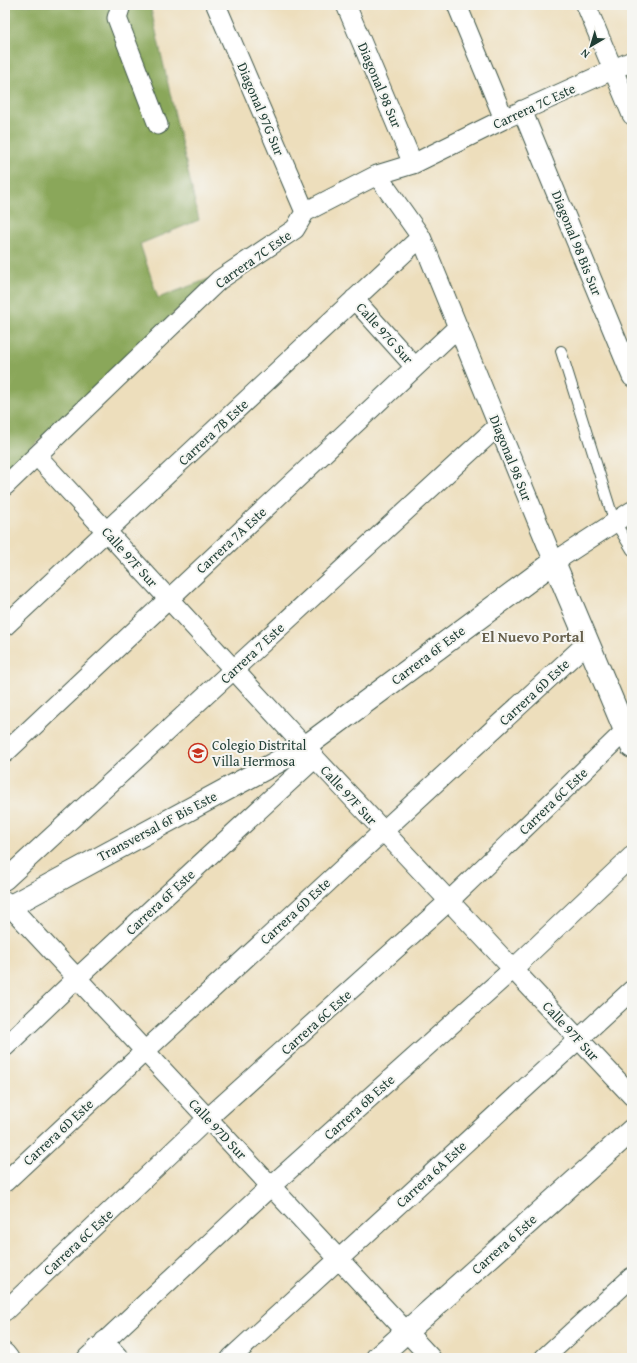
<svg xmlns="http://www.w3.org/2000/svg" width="637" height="1363" viewBox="0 0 637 1363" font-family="'Gentium Book Plus',serif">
	<rect width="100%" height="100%" fill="#f6f6f2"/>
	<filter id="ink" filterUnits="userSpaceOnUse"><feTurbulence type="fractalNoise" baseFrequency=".025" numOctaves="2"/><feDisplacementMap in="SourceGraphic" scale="8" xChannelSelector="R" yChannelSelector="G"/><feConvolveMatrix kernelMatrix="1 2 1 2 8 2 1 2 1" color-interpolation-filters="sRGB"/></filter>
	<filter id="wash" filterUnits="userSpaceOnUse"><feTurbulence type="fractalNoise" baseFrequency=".012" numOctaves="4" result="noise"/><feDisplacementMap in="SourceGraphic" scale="16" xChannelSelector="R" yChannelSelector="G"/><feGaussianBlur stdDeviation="0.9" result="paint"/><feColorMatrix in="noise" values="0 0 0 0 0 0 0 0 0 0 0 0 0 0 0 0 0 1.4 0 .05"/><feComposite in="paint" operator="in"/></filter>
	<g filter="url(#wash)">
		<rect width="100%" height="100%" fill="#eddebc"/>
		<!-- forest -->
		<path fill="#8aa75a" stroke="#547247" d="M5 5H150L199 220 140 244 158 298 211 278 5 473Z"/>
	</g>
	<g filter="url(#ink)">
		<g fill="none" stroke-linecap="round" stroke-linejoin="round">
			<!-- service casing -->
			<g stroke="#3e5548" stroke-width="12">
				<path id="service" d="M561 351 612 514 615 522 632 550"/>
			</g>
			<!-- minor casing -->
			<g stroke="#3e5548" stroke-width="21">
				<path id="minor" d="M121 5 117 18 158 125
					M216 5 305 212
					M346 5 413 164
					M457 5 504 119
					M586 5 632 115
					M522 110 632 377
					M377 175 421 237 554 562 632 511
					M354 299 415 367
					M37 456 315 758 632 1096
					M5 486 219 280 295 229 305 212 377 175 413 164 504 119 632 61
					M5 626 421 237
					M5 753 458 327
					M5 880 498 426
					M5 901 431 1358
					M5 1047 77 978 315 758
					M5 1182 145 1051 588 642
					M5 1311 208 1118 449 901 625 731
					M104 1341 119 1358
					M5 1353 9 1358
					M87 1358 271 1186 513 969 632 856
					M231 1358 632 990
					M544 1358 632 1277"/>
			</g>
			<!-- tertiary casing -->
			<g stroke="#3e5548" stroke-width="24">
				<path id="tertiary" d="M5 909 305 747 554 562 632 747
					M377 1358 632 1130"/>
			</g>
			<!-- service -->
			<use href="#service" stroke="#fff" stroke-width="10"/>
			<!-- minor -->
			<use href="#minor" stroke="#fff" stroke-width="19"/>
			<!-- tertiary -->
			<use href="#tertiary" stroke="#fff" stroke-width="22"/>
		</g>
	</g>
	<!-- icons -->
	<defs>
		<g id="school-ring" transform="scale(1)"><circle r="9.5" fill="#f6f6f2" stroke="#c8321e" stroke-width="1.5"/><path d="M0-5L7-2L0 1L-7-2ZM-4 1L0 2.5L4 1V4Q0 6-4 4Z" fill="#c8321e"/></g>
	</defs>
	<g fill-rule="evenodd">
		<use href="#school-ring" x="198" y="753"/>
	</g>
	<g text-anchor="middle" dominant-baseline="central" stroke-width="4" stroke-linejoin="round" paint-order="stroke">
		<!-- street labels -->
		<g font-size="14" fill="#1f3d34" stroke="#f6f6f2">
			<text transform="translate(380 85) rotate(67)">Diagonal 98 Sur</text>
			<text transform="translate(534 106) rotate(-25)">Carrera 7C Este</text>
			<text transform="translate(261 109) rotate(67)">Diagonal 97G Sur</text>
			<text transform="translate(577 243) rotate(68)">Diagonal 98 Bis Sur</text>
			<text transform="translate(253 259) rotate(-35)">Carrera 7C Este</text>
			<text transform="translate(385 333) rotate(48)">Calle 97G Sur</text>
			<text transform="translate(213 432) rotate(-43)">Carrera 7B Este</text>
			<text transform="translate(511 458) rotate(68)">Diagonal 98 Sur</text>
			<text transform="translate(231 540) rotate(-43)">Carrera 7A Este</text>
			<text transform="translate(130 557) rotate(48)">Calle 97F Sur</text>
			<text transform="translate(252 653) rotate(-43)">Carrera 7 Este</text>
			<text transform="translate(428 655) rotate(-37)">Carrera 6F Este</text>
			<text transform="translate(534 692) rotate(-43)">Carrera 6D Este</text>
			<text transform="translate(349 795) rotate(47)">Calle 97F Sur</text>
			<text transform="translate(553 801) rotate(-44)">Carrera 6C Este</text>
			<text transform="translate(157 826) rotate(-28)">Transversal 6F Bis Este</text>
			<text transform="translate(160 902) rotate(-43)">Carrera 6F Este</text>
			<text transform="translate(295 911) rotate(-43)">Carrera 6D Este</text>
			<text transform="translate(316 1022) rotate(-42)">Carrera 6C Este</text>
			<text transform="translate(571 1031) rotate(47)">Calle 97F Sur</text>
			<text transform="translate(359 1107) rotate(-42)">Carrera 6B Este</text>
			<text transform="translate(218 1129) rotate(47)">Calle 97D Sur</text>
			<text transform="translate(58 1132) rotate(-43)">Carrera 6D Este</text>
			<text transform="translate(431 1174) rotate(-43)">Carrera 6A Este</text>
			<text transform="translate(78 1242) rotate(-43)">Carrera 6C Este</text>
			<text transform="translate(504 1244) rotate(-42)">Carrera 6 Este</text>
		</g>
		<!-- poi labels -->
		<g font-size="14" fill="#1f3d34" stroke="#f6f6f2" text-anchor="start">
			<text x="212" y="745">Colegio Distrital<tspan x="212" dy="16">Villa Hermosa</tspan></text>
		</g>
		<!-- neighbourhood labels -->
		<g font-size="15" font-weight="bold" fill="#67604c" stroke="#f6f6f2">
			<text x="533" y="636">El Nuevo Portal</text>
		</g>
	</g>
	<!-- margin -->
	<rect width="637" height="1363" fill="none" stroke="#f6f6f2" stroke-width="20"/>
	<!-- north arrow -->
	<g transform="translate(591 46) rotate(218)" stroke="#f6f6f2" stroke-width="3" paint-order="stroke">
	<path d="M0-3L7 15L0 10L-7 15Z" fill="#1f3d34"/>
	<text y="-6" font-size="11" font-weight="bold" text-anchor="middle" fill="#1f3d34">N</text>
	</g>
</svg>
